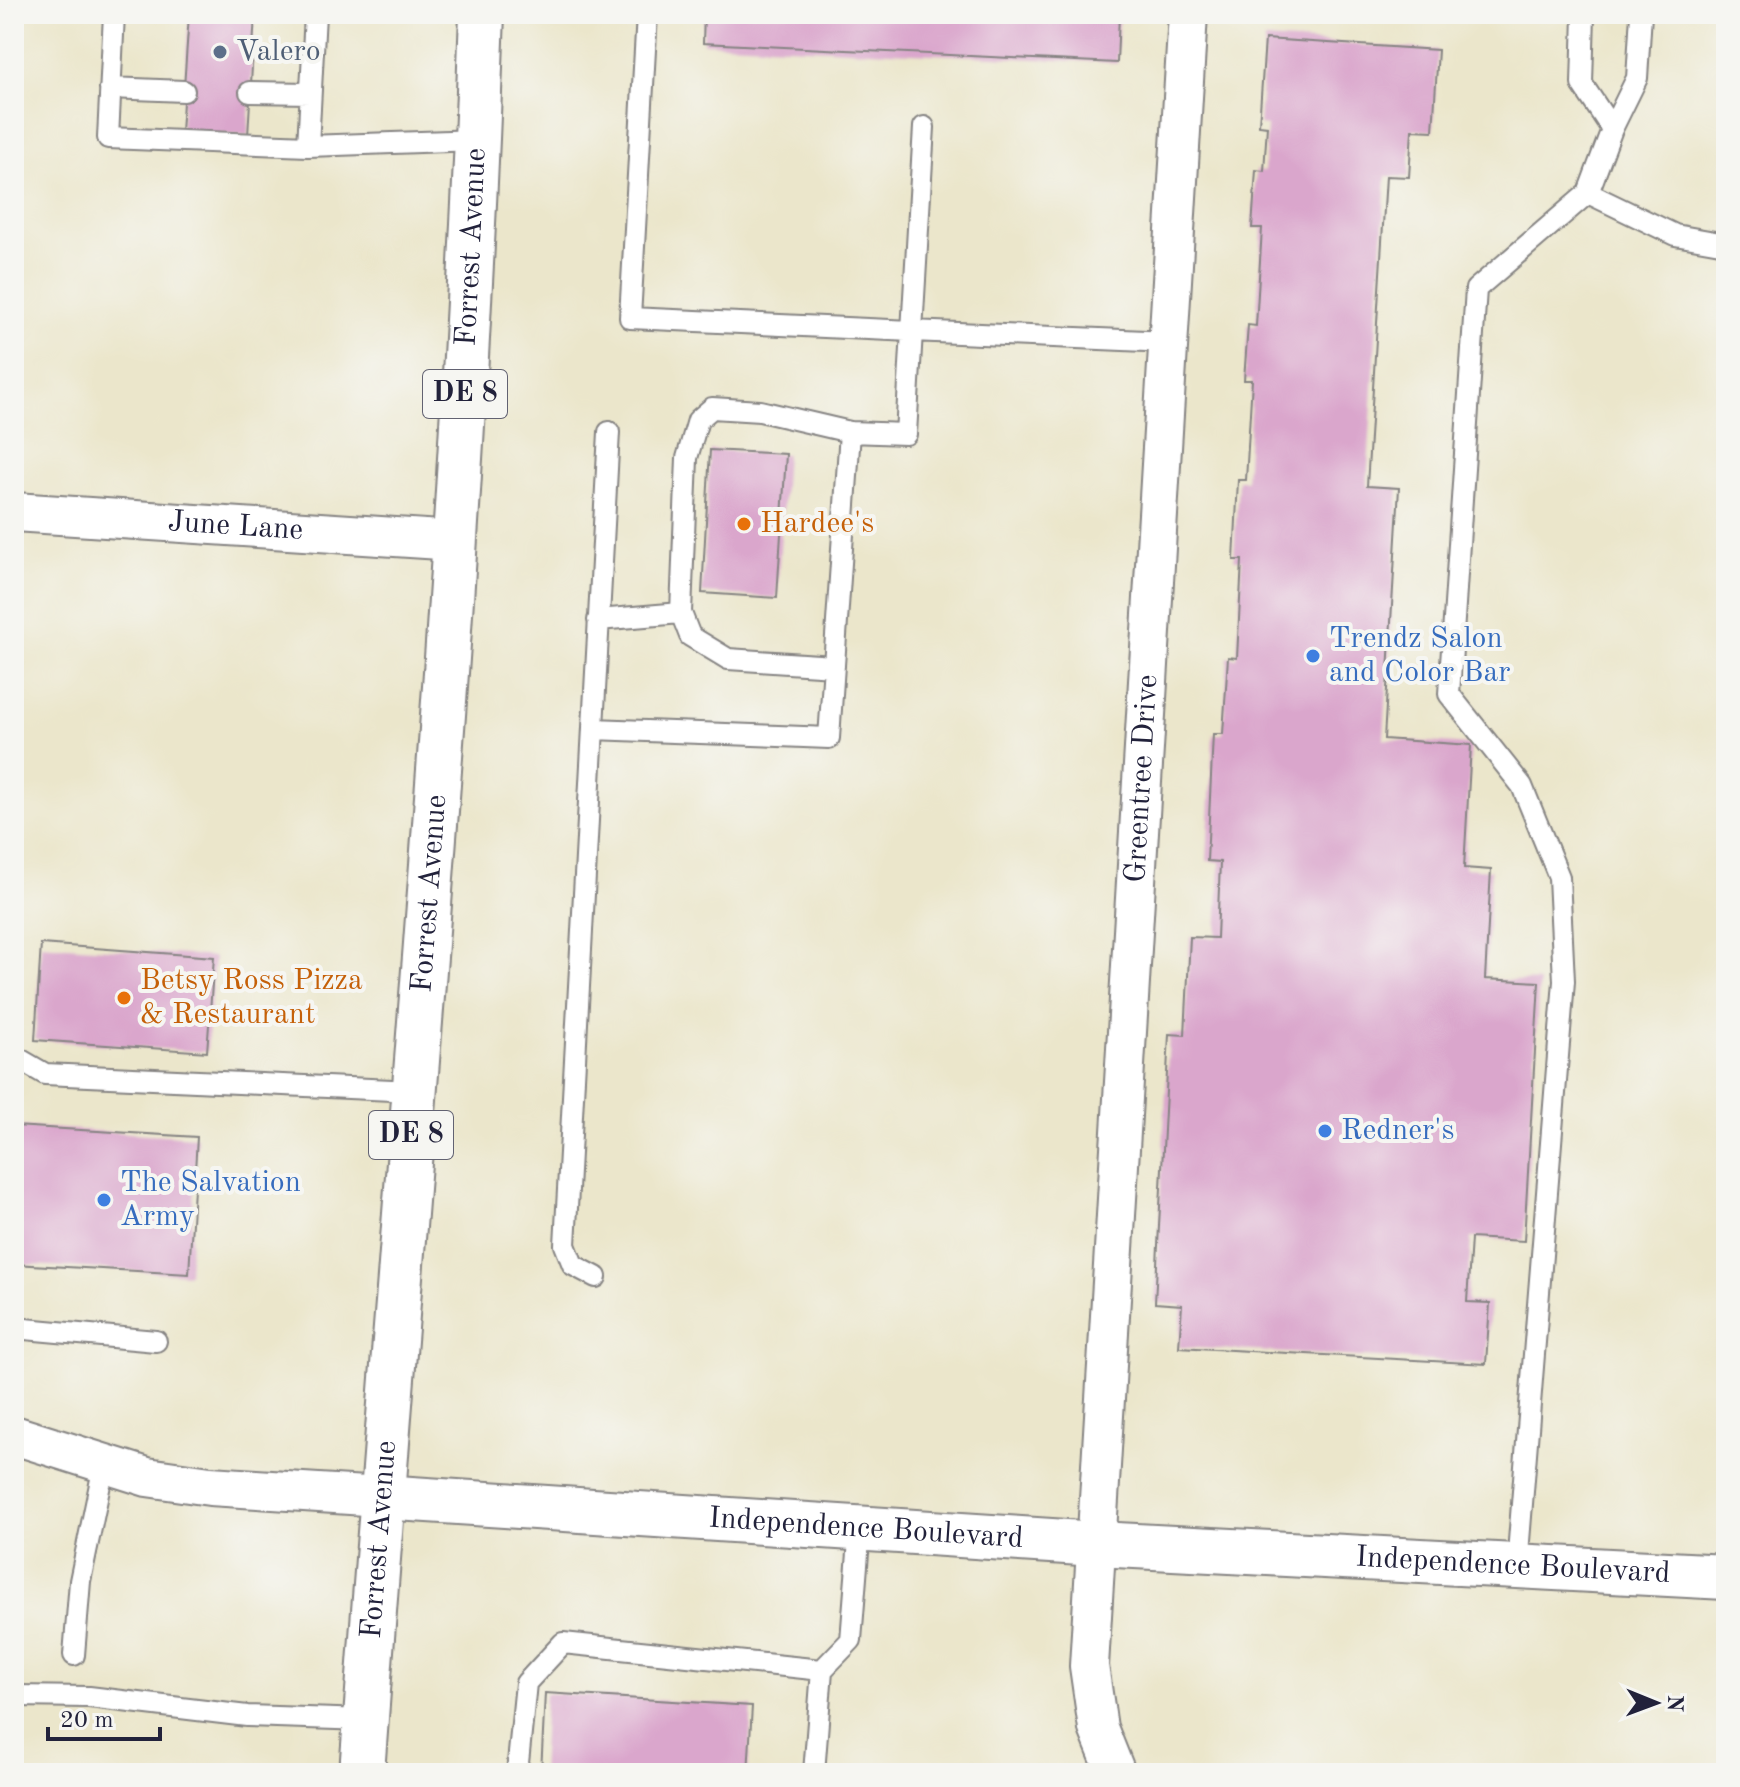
<svg xmlns="http://www.w3.org/2000/svg" width="1740" height="1787" viewBox="0 0 1740 1787" font-family="'Old Standard TT',serif">
	<rect width="100%" height="100%" fill="#f6f6f2"/>
	<filter id="ink" filterUnits="userSpaceOnUse"><feTurbulence type="fractalNoise" baseFrequency=".0125" numOctaves="2"/><feDisplacementMap in="SourceGraphic" scale="16" xChannelSelector="R" yChannelSelector="G"/><feConvolveMatrix kernelMatrix="1 2 1 2 8 2 1 2 1" color-interpolation-filters="sRGB"/></filter>
	<filter id="wash" filterUnits="userSpaceOnUse"><feTurbulence type="fractalNoise" baseFrequency=".006" numOctaves="4" result="noise"/><feDisplacementMap in="SourceGraphic" scale="32" xChannelSelector="R" yChannelSelector="G"/><feGaussianBlur stdDeviation="1.8" result="paint"/><feColorMatrix in="noise" values="0 0 0 0 0 0 0 0 0 0 0 0 0 0 0 0 0 1.4 0 .05"/><feComposite in="paint" operator="in"/></filter>
	<g filter="url(#wash)">
		<rect width="100%" height="100%" fill="#ebe6cb"/>
		<g id="blocks">
			<!-- building -->
			<path fill="#daa6cc" d="M189 14H255L248 136 181 132Z
				M704 14H1119L1117 63 703 43Z
				M1265 39 1438 50 1433 131 1412 130 1409 177 1386 176 1367 486 1399 488 1384 739 1471 745 1464 868 1491 870 1485 979 1539 982 1524 1241 1471 1238 1467 1302 1490 1303 1486 1364 1179 1347 1182 1305 1155 1303 1169 1034 1185 1035 1190 937 1217 938 1220 862 1207 861 1213 734H1223L1228 657 1237 658 1242 560H1234L1238 480H1246L1252 380H1244L1248 325 1256 326 1262 228H1252L1256 170 1264 171 1267 126 1259 125Z
				M710 450 786 454 777 598 702 593Z
				M41 944 214 957 207 1052 35 1040Z
				M14 1126 197 1137 189 1274 14 1264Z
				M545 1693 752 1706 748 1773H541Z"/>
		</g>
	</g>
	<g filter="url(#ink)">
		<use href="#blocks" fill-opacity="0" stroke="#868483" stroke-width="2"/>
		<g fill="none" stroke-linecap="round" stroke-linejoin="round">
			<!-- service casing -->
			<g stroke="#868483" stroke-width="24">
				<path id="service" d="M114 14 108 138 308 146
					M315 14 308 146 477 140
					M1584 14 1582 84 1612 129 1637 78 1641 14
					M110 88 184 91
					M250 92 310 93
					M924 127 912 331 1169 342
					M1588 193 1612 129
					M598 620 681 613
					M834 666 728 659 690 636 681 613 687 458 698 420 712 408 760 411 850 432
					M593 729 829 738 850 432 906 434 912 331 630 318 647 14
					M14 1056 45 1074 414 1091
					M596 1277 573 1265 565 1245 609 432
					M14 1328 156 1341
					M1517 1566 1564 981 1559 877 1522 786 1449 694 1476 289 1588 193 1675 235 1726 244
					M74 1655 80 1581 104 1465
					M14 1696 89 1697 247 1716 366 1720
					M517 1773 526 1683 563 1643 822 1670
					M814 1773 822 1670 851 1640 860 1528"/>
			</g>
			<!-- minor casing -->
			<g stroke="#868483" stroke-width="42">
				<g id="minor">
					<path id="s1" d="M14 512 456 541"/>
					<path d="M14 1435 147 1477 210 1486 381 1497"/>
					<path id="s2" d="M1116 1773 1098 1728 1089 1666 1188 14"/>
				</g>
			</g>
			<!-- tertiary casing -->
			<g stroke="#868483" stroke-width="48">
				<g id="tertiary">
					<path id="s3" d="M381 1497 1097 1544 1726 1577"/>
				</g>
			</g>
			<!-- trunk casing -->
			<g stroke="#868483" stroke-width="48">
				<g id="trunk">
					<path id="s4" d="M362 1773C404 1187 461 602 482 14"/>
				</g>
			</g>
			<!-- service -->
			<use href="#service" stroke="#fff" stroke-width="20"/>
			<!-- minor -->
			<use href="#minor" stroke="#fff" stroke-width="38"/>
			<!-- tertiary -->
			<use href="#tertiary" stroke="#fff" stroke-width="44"/>
			<!-- trunk -->
			<use href="#trunk" stroke="#fff" stroke-width="44"/>
		</g>
	</g>
	<!-- markers -->
	<circle fill="#5c6f8a" stroke="#f6f6f2" stroke-width="3" cx="220" cy="52" r="8"/>
	<g fill="#e8710a" stroke="#f6f6f2" stroke-width="3">
		<circle cx="744" cy="524" r="8"/>
		<circle cx="124" cy="998" r="8"/>
	</g>
	<g fill="#3f7fe0" stroke="#f6f6f2" stroke-width="3">
		<circle cx="1313" cy="656" r="8"/>
		<circle cx="1325" cy="1131" r="8"/>
		<circle cx="104" cy="1200" r="8"/>
	</g>
	<g text-anchor="middle" dominant-baseline="central" stroke-width="8" stroke-linejoin="round" paint-order="stroke">
		<!-- shield labels -->
		<g fill="#f6f6f2" stroke="#626272" stroke-width="2">
			<rect x="423" y="370" width="84" height="48" rx="6"/>
			<rect x="369" y="1111" width="84" height="48" rx="6"/>
		</g>
		<g font-size="28" font-weight="bold" fill="#22223b">
			<text x="465" y="394">DE 8</text>
			<text x="411" y="1135">DE 8</text>
		</g>
		<!-- service labels -->
		<g font-size="30" fill="#4e5e75" stroke="#f6f6f2" text-anchor="start">
			<text x="236" y="52">Valero</text>
		</g>
		<!-- street labels -->
		<g font-size="30" fill="#22223b" stroke="#f6f6f2">
			<text stroke="none"><textPath href="#s4" startOffset="1530">Forrest Avenue</textPath></text>
			<text stroke="none"><textPath href="#s1" startOffset="222">June Lane</textPath></text>
			<text stroke="none"><textPath href="#s2" startOffset="1000">Greentree Drive</textPath></text>
			<text stroke="none"><textPath href="#s4" startOffset="882">Forrest Avenue</textPath></text>
			<text stroke="none"><textPath href="#s3" startOffset="486">Independence Boulevard</textPath></text>
			<text stroke="none"><textPath href="#s4" startOffset="234">Forrest Avenue</textPath></text>
			<text stroke="none"><textPath href="#s3" startOffset="1134">Independence Boulevard</textPath></text>
		</g>
		<!-- food labels -->
		<g font-size="30" fill="#c56008" stroke="#f6f6f2" text-anchor="start">
			<text x="760" y="524">Hardee's</text>
			<text x="140" y="981">Betsy Ross Pizza<tspan x="140" dy="34">&amp; Restaurant</tspan></text>
		</g>
		<!-- shop labels -->
		<g font-size="30" fill="#366cbe" stroke="#f6f6f2" text-anchor="start">
			<text x="1329" y="639">Trendz Salon<tspan x="1329" dy="34">and Color Bar</tspan></text>
			<text x="1341" y="1131">Redner's</text>
			<text x="120" y="1183">The Salvation<tspan x="120" dy="34">Army</tspan></text>
		</g>
	</g>
	<!-- margin -->
	<rect width="1740" height="1787" fill="none" stroke="#f6f6f2" stroke-width="48"/>
	<!-- north arrow -->
	<g transform="translate(1656 1703) rotate(91)" stroke="#f6f6f2" stroke-width="6" paint-order="stroke">
	<path d="M0-6L14 30L0 20L-14 30Z" fill="#22223b"/>
	<text y="-12" font-size="22" font-weight="bold" text-anchor="middle" fill="#22223b">N</text>
	</g>
	<!-- scale -->
	<path d="M48 1727v12h112v-12" fill="none" stroke="#22223b" stroke-width="4"/>
	<text x="60" y="1727" font-size="24" fill="#22223b" stroke="#f6f6f2" stroke-width="6" paint-order="stroke">20 m</text>
</svg>
